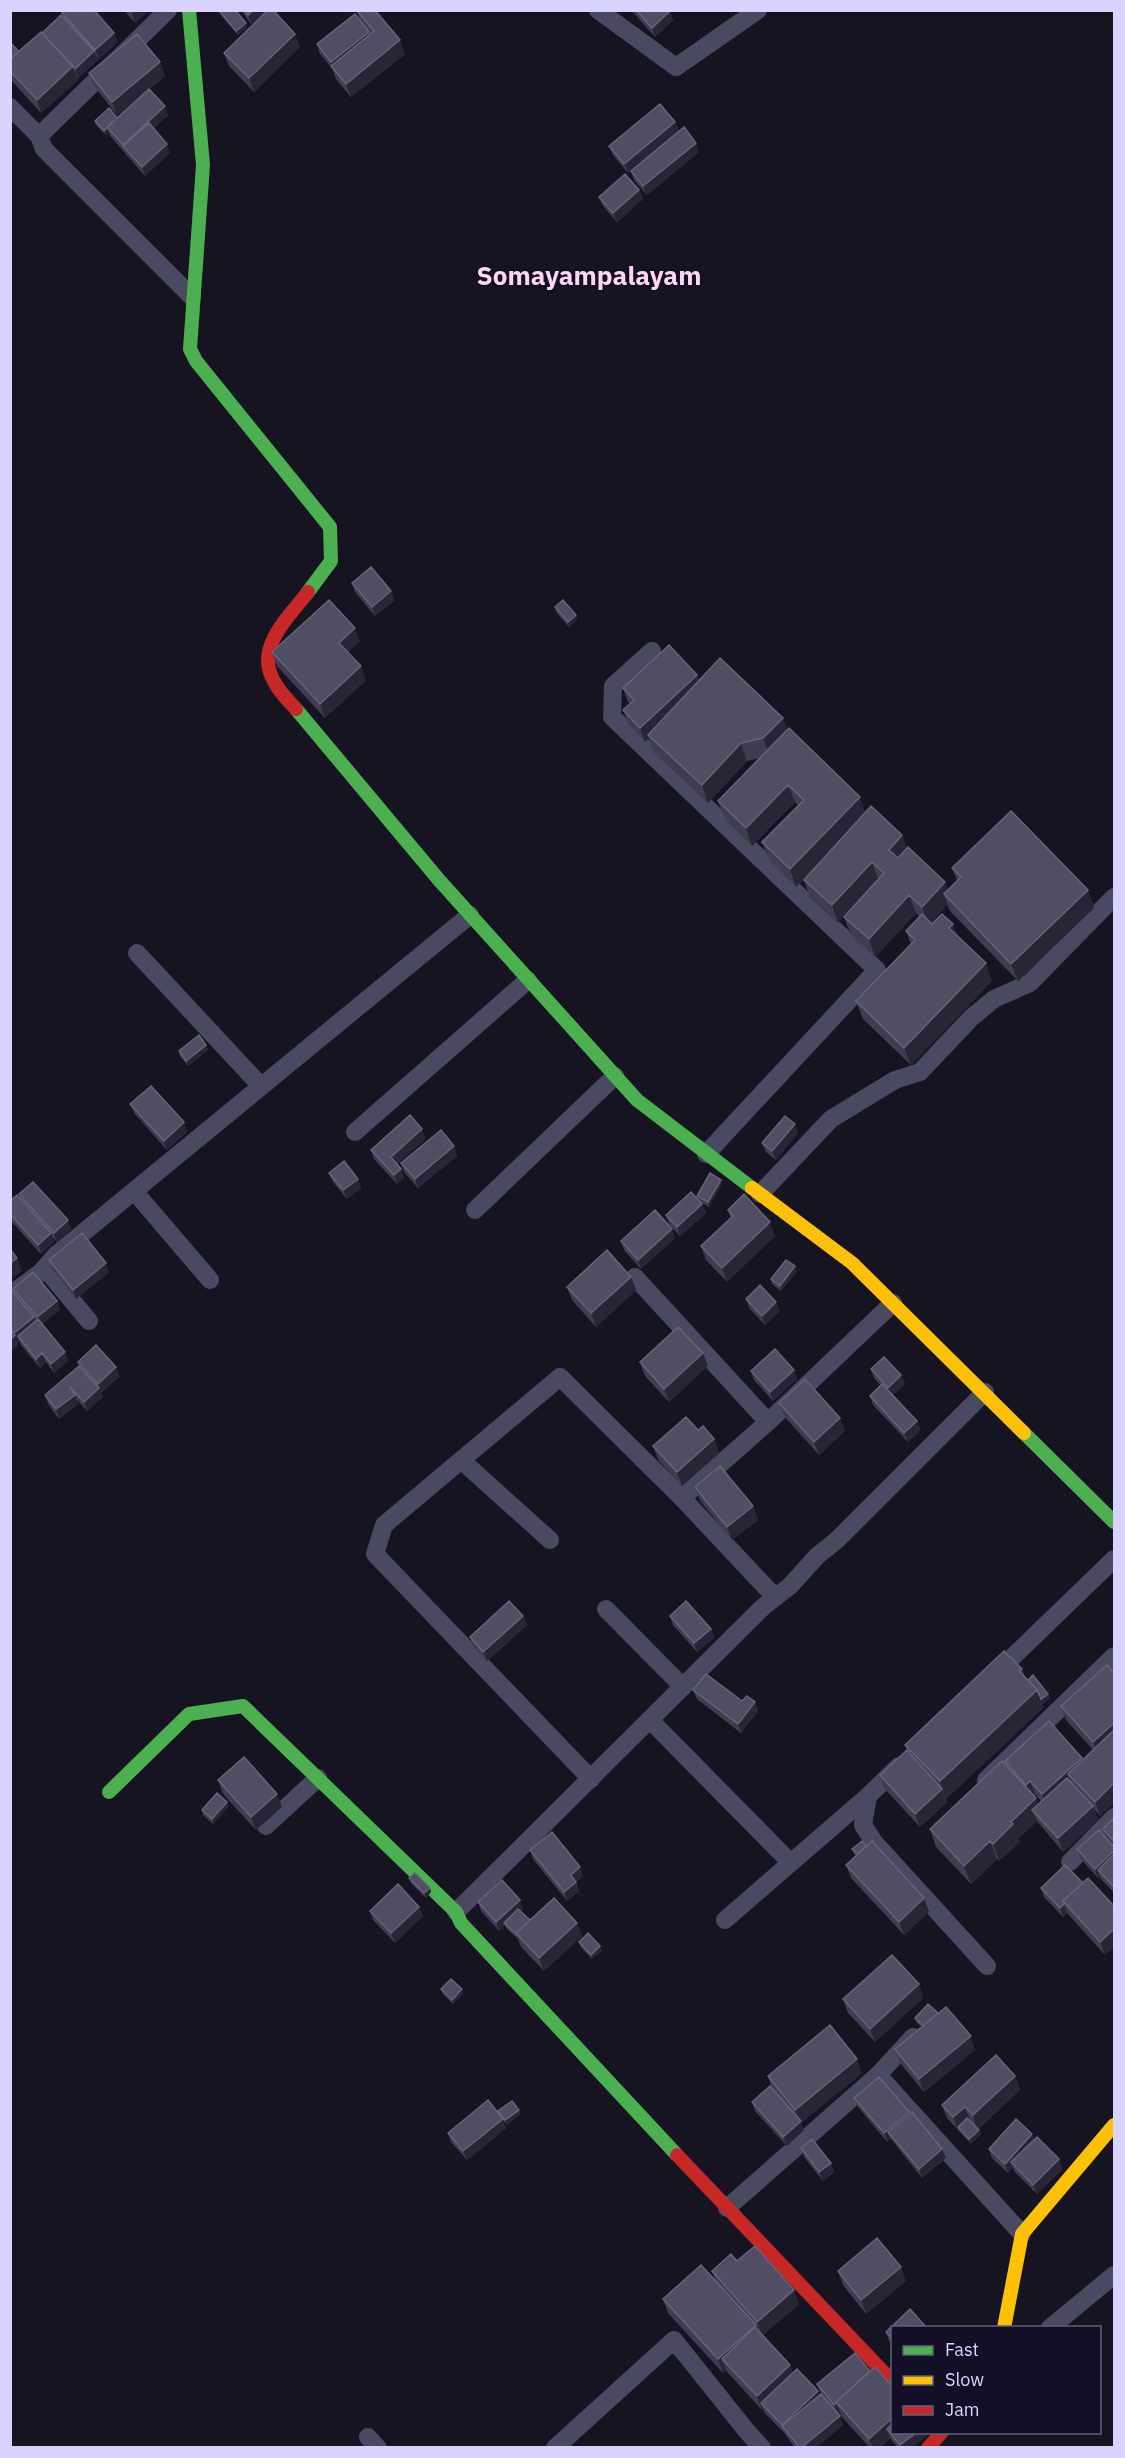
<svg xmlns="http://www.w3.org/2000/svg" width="1125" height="2458" viewBox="0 0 1125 2458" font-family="'IBM Plex Sans',sans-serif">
	<rect width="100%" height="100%" fill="#161421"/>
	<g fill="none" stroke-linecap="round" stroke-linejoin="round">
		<!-- street -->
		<path stroke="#4a4962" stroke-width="18" d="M598 10 676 67 758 10
			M10 107 39 136 44 149 192 297
			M39 136 168 10
			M652 651 613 686 612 717 877 970 706 1154
			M137 953 261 1086
			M355 1132 528 980
			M134 1191 210 1280
			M760 1194 831 1119 895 1080 920 1072 971 1018 994 999 1030 983 1114 897
			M475 1210 615 1076
			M45 1268 89 1321
			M635 1277 768 1422
			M10 1295 40 1273 56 1255 470 915
			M461 1460 550 1540
			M682 1498 768 1422 893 1303
			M606 1609 683 1687
			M995 1674 1114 1559
			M650 1720 791 1863
			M899 1766 868 1796 863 1825 874 1842 987 1966
			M591 1779 375 1554 384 1525 560 1377 682 1498 775 1597
			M986 1780 1114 1656
			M266 1826 318 1778
			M1070 1862 1114 1817
			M456 1912 763 1607 790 1586 817 1556 837 1540 985 1392
			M725 1920 868 1796
			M878 2075 913 2037
			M727 2208 878 2075 1022 2234
			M1050 2328 1114 2275
			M368 2437 378 2448
			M555 2448 674 2340 745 2429 762 2448"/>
		<!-- fast -->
		<path stroke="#4caf50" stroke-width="14" d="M189 10 203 165 190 349 196 361 330 527 331 561 308 592
			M296 709 439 880 637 1100 752 1188
			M1024 1433 1114 1522
			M109 1792 189 1714 243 1706 456 1912 461 1923 677 2155"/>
		<!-- slow -->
		<path stroke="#ffc107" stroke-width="14" d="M752 1188 852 1263 1024 1433
			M1004 2328 1022 2234 1114 2125"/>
		<!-- jam -->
		<path stroke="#c62828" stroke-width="14" d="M296 709C289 701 280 693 275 683 253 649 288 618 308 592
			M677 2155 892 2381
			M928 2448 942 2432"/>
	</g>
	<!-- wall -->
	<path fill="#403d50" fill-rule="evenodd" d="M124 10H149L135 23Z
		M241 10H268L251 24Z
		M631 10H669L673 20 655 37Z
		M219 11 246 23 247 28 238 35 221 15Z
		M357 11 405 54 351 97 336 79 332 68 320 54 317 44 361 22Z
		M62 13 118 42 99 59 96 56 98 60 78 78 76 75 78 80 41 113 10 79V42L19 52 64 18Z
		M300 47 254 92 229 66 224 53Z
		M89 73 165 76 149 89 168 115 153 129 170 153 145 176 110 136 109 132 106 135 96 125 95 121 117 118 145 92 117 115 94 86Z
		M675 122 679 131 628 173 613 155 609 146Z
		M699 152 647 195 634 180 631 171Z
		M639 190 643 199 617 222 603 206 599 197Z
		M352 583 395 600 375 616 355 592Z
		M555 607 576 615 577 619 569 627 556 612Z
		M360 641 348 652 366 680 325 718 277 666 272 652Z
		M697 675 699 680 787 730 865 812 902 835 907 848 948 889 957 881 952 868 1088 890 1094 908 1018 981 950 911 947 904 931 923 932 924H953L957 935 992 981 911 1065 863 1019 856 1001 911 945 906 931 920 917 916 913 875 957 851 935 844 917 878 879 838 923 810 898 804 880 814 869 796 887 769 860 762 842 798 805 795 802 752 846 725 819 718 801 760 758 747 761 708 803 654 753 649 738 645 742 628 723 623 710 630 704 628 702 623 688Z
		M206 1045 208 1050 188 1066 180 1056 179 1051Z
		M130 1104 184 1122 187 1132 167 1150 134 1113Z
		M422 1129 425 1139 397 1164 401 1169 404 1178 397 1184 374 1159 371 1150Z
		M798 1133 776 1160 766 1152 762 1143Z
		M454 1146 457 1156 418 1188 404 1172 401 1163Z
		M329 1173 358 1179 361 1188 347 1199 333 1182Z
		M722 1184 709 1207 699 1201 706 1213 680 1236 669 1224 666 1215 698 1200 697 1196Z
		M19 1194 71 1229 57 1242 53 1237 54 1242 41 1254 10 1220V1201L21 1200Z
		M728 1210 775 1236 727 1282 706 1260 701 1246 731 1218Z
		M675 1238 641 1269 624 1250 621 1241Z
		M49 1260 109 1272 76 1299 52 1269Z
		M797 1271 781 1291 772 1284 771 1279Z
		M631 1277 636 1290 596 1327 572 1300 567 1287Z
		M13 1289 57 1301 60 1310 42 1324 65 1352 68 1361 54 1373 46 1362 40 1368 21 1345 19 1340 17 1342 18 1344 10 1352V1292L15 1294Z
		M746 1299 780 1311 765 1325 749 1308Z
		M78 1362 120 1376 101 1393 103 1397 87 1411 77 1400 78 1404 59 1419 48 1404 45 1395 79 1366Z
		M640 1362 708 1366 669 1402 645 1376Z
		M871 1369 901 1375 905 1384 893 1395 917 1421 920 1430 908 1442 873 1405 870 1396 881 1386 874 1378Z
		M794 1370 797 1379 773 1401 754 1380 751 1371Z
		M779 1403 845 1431 819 1455 784 1416Z
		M698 1430 714 1439 719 1453 682 1486 658 1460 653 1446Z
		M695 1487 753 1506 758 1520 732 1540 700 1501Z
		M523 1616 527 1625 487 1661 473 1646 470 1637Z
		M670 1616 711 1629 714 1638 697 1652 673 1625Z
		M1022 1669 1025 1677 1028 1680 1048 1694 1050 1698 1043 1704 1041 1701 1044 1707 946 1799V1798L947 1802 920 1827 884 1788 880 1775 907 1750 905 1745Z
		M1114 1673V1802L1100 1816 1094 1809 1098 1820 1063 1852 1037 1821 1018 1839 1020 1842 999 1861 997 1859 971 1884 936 1847 930 1829 1007 1767 1005 1761 1082 1758 1083 1760 1093 1750 1066 1720 1061 1706ZM1035 1794 1041 1801 1038 1804 1036 1798 1034 1796Z
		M693 1690 742 1701 755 1702 758 1711 741 1733 697 1699Z
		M218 1780 282 1807 256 1830 223 1794Z
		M229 1806 213 1824 203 1815 202 1810Z
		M1114 1818V1846L1107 1838 1103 1829Z
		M866 1846 924 1898 929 1912 904 1935 851 1878 846 1865 855 1856 852 1849Z
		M1114 1847V1893L1101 1879 1100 1877 1098 1878 1080 1858 1077 1849Z
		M530 1850 583 1876 576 1882 579 1891 567 1901 533 1859Z
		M409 1878 430 1888 431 1892 426 1898 411 1883Z
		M1083 1883 1105 1955 1067 1913 1063 1917 1044 1897 1041 1888Z
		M478 1902 523 1909 521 1911 530 1920 577 1923 582 1936 544 1971 521 1947 518 1939 506 1928 505 1925 499 1931 481 1911Z
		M419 1907 423 1916 395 1943 373 1920 370 1911Z
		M579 1942 600 1946 602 1951 592 1959 581 1947Z
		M919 1984 923 1998 875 2042 848 2013 843 1999Z
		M441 1989H462L463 1994 453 2004 443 1994Z
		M915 2018 975 2050 924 2092 900 2063 895 2049 922 2027 917 2023Z
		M862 2073 801 2123 804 2130 787 2146 755 2111 752 2102 772 2089 768 2076Z
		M1015 2076 1020 2090 978 2129 981 2134 971 2144 947 2118 942 2105Z
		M854 2098 909 2112 946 2158 922 2178 891 2139 887 2142 858 2107Z
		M519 2110 520 2114 507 2125 503 2120 506 2128 467 2160 451 2142 448 2133 500 2115 498 2111Z
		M1034 2140 1059 2159 1062 2169 1037 2194 1014 2171 1013 2167 1008 2173 992 2158 989 2149Z
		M801 2148 831 2163 834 2172 823 2181 804 2157Z
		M737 2261 799 2304 762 2335 790 2365 793 2373 819 2395 821 2394 817 2384 892 2433H928L929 2434 912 2448H898L890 2438 880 2448H870L841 2416 840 2412 838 2414 843 2425 816 2448H795L785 2434 764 2412 763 2409 762 2410 727 2372 726 2370 723 2373 668 2313 663 2299 715 2280 712 2271Z
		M838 2271 906 2281 866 2314 843 2285Z
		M892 2328V2345L889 2341 886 2332Z"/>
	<!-- shaded-wall -->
	<path fill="#282635" d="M136 10H149L135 23 132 14Z
		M253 10H268L251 24 248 15Z
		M670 11 673 20 655 37 652 28Z
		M246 23 247 28 238 35 236 31Z
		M369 32 373 41 334 69 331 62Z
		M114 33 118 42 99 59 95 50Z
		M295 34 300 47 254 92 249 78Z
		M400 40 405 54 351 97 346 84Z
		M94 51 98 60 78 78 75 69Z
		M160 62 165 76 117 115 112 102Z
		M73 66 78 80 41 113 37 100Z
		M165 106 168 115 128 152 123 145Z
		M675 122 679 131 628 173 624 164Z
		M107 128 109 132 106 135 104 131Z
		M696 143 699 152 647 195 643 186Z
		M167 144 170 153 145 176 142 167Z
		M639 190 643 199 617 222 613 213Z
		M391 591 395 600 375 616 372 607Z
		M576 615 577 619 569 627 568 622Z
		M355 628 360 641 344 656 339 643Z
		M361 666 366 680 325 718 320 704Z
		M697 675 702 688 648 735 649 738 645 742 640 728Z
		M783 718 789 735 770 756 763 738Z
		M741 743 747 761 708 803 702 785Z
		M788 785 795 802 752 846 746 828Z
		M860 797 866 815 796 887 790 869Z
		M902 835 909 853 896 867 889 850Z
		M872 862 878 879 838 923 832 905Z
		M945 882 952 899 944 894 947 904 929 925 922 907Z
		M1088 890 1094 908 1018 981 1011 964Z
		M909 895 916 913 875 957 869 939Z
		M953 924 959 942 949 928Z
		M986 963 992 981 911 1065 904 1048Z
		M206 1045 208 1050 188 1066 186 1061Z
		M184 1122 187 1132 167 1150 164 1141Z
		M795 1124 798 1133 776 1160 772 1151Z
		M422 1129 425 1139 394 1166 391 1157Z
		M454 1146 457 1156 418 1188 415 1179Z
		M401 1169 404 1178 397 1184 394 1175Z
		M358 1179 361 1188 347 1199 343 1190Z
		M721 1180 722 1184 709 1207 708 1202Z
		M702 1204 706 1213 680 1236 677 1227Z
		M68 1220 71 1229 57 1242 54 1233Z
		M770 1222 775 1236 727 1282 722 1268Z
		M672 1229 675 1238 641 1269 638 1260Z
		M51 1233 54 1242 41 1254 38 1245Z
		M17 1258 22 1271 10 1280V1263Z
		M106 1263 109 1272 76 1299 73 1290Z
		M795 1266 797 1271 781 1291 780 1286Z
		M631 1277 636 1290 596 1327 591 1313Z
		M57 1301 60 1310 40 1326 37 1317Z
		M776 1302 780 1311 765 1325 762 1316Z
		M34 1317 37 1326 18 1336 19 1340 17 1342 18 1344 10 1352V1340L15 1335 14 1333Z
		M65 1352 68 1361 54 1373 51 1364Z
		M42 1353 46 1362 40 1368 36 1359Z
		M703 1353 708 1366 669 1402 664 1389Z
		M116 1367 120 1376 101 1393 98 1384Z
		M794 1370 797 1379 773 1401 770 1392Z
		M901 1375 905 1384 891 1397 888 1388Z
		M99 1388 103 1397 87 1411 84 1402Z
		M75 1395 78 1404 59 1419 56 1409Z
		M840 1418 845 1431 819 1455 814 1442Z
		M917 1421 920 1430 908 1442 904 1433Z
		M714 1439 719 1453 682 1486 677 1472Z
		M753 1506 758 1520 732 1540 727 1527Z
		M523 1616 527 1625 487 1661 483 1652Z
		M711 1629 714 1638 697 1652 694 1643Z
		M1037 1690 1044 1707 946 1799 940 1781Z
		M1048 1694 1050 1698 1043 1704 1041 1699Z
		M755 1702 758 1711 741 1733 738 1724Z
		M1114 1723V1741L1098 1755 1093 1742Z
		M1082 1758 1087 1771 1068 1774 1072 1785 1047 1808 1042 1794Z
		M1030 1781 1035 1794 1031 1798 1026 1785Z
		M1114 1783V1802L1100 1816 1095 1802Z
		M942 1789 947 1802 920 1827 915 1814Z
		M277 1794 282 1807 256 1830 251 1817Z
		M1036 1798 1043 1816 1032 1810 1037 1821 1018 1839 1020 1842 999 1861 993 1844 1011 1822Z
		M227 1802 229 1806 213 1824 212 1819Z
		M1093 1806 1098 1820 1063 1852 1058 1838Z
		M990 1841 997 1859 971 1884 964 1866Z
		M1114 1851V1864L1098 1870 1100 1877 1098 1878 1095 1869Z
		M580 1867 583 1876 576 1882 579 1891 567 1901 564 1892 571 1875Z
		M430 1888 431 1892 426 1898 424 1893Z
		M924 1898 929 1912 904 1935 899 1922Z
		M520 1900 523 1909 506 1925 504 1923 505 1925 499 1931 496 1922Z
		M1064 1904 1067 1913 1063 1917 1060 1908Z
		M419 1907 423 1916 395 1943 391 1933Z
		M577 1923 582 1936 544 1971 539 1958Z
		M1114 1929V1947L1105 1955 1100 1942Z
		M600 1946 602 1951 592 1959 591 1955Z
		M919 1984 923 1998 875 2042 870 2029Z
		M462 1989 463 1994 453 2004 452 2000Z
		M971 2036 975 2050 924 2092 919 2079Z
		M857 2059 862 2073 801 2123 804 2130 787 2146 783 2137 800 2122 795 2110Z
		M1015 2076 1020 2090 977 2129 973 2115Z
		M965 2107 970 2120 958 2127V2131L953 2117Z
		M519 2110 520 2114 507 2125 505 2120Z
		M909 2112 912 2121 888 2132 891 2139 887 2142 884 2133Z
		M503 2119 506 2128 467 2160 463 2151Z
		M979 2130 981 2134 971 2144 969 2139Z
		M1032 2134 1035 2143 1011 2162 1013 2167 1008 2173 1005 2164Z
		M942 2149 946 2158 922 2178 919 2169Z
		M1059 2159 1062 2169 1037 2194 1033 2185Z
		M831 2163 834 2172 823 2181 819 2172Z
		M901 2267 906 2281 866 2314 861 2300Z
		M794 2290 799 2304 762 2336 757 2322Z
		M756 2325 761 2338 722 2359 726 2370 723 2373 718 2359Z
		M790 2365 795 2378 761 2403 763 2409 762 2410 757 2396Z
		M818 2391 821 2400 782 2427V2425Z
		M836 2403 840 2412 838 2414 834 2405Z
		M840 2416 843 2425 816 2448H801Z
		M892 2418V2433L887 2429 890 2438 880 2448H873L869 2439Z
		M916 2433H928L929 2434 912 2448H901L900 2445Z"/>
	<!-- building -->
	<path fill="#504e63" stroke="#66637b" stroke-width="1.5" d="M65 10H94L114 33 95 50 62 13Z
		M235 10 246 23 236 31 219 11Z
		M245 10H253L248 15Z
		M268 10H273L295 34 249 78 224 53Z
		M375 10 400 40 346 84 331 66 374 31 357 11Z
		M636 10H669L670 11 652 28Z
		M355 14 369 32 331 62 317 44Z
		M61 15 94 51 75 69 42 33Z
		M41 32 73 66 37 100 10 71V59Z
		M137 34 160 62 112 102 89 73Z
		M10 42 19 52 10 59Z
		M149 89 165 106 123 145 107 127Z
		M660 104 675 122 624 164 609 146Z
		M109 108 117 118 104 131 95 121Z
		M149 123 167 144 142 167 123 146Z
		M684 127 696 143 643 186 631 171Z
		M625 174 639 190 613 213 599 197Z
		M371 567 391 591 372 607 352 583Z
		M329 600 355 628 339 643 361 666 320 704 272 652Z
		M563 600 576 615 568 622 555 607Z
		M669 645 697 675 640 728 623 710 634 700 623 688Z
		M720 658 783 718 763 738 741 743 702 785 648 735Z
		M789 728 860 797 790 869 762 842 804 800 788 785 746 828 718 801Z
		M871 806 902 835 889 850 898 858 908 847 945 882 922 907 909 895 869 939 844 917 884 873 872 862 832 905 804 880Z
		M1011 811 1088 890 1011 964 944 894 961 877 952 868Z
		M922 914 932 924 942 914 953 924 949 928 986 963 904 1048 856 1001 915 940 906 931Z
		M199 1035 206 1045 186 1061 179 1051Z
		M151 1086 184 1122 164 1141 130 1104Z
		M410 1115 422 1129 391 1157 401 1169 394 1175 371 1150Z
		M785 1116 795 1124 772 1151 762 1143Z
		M441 1130 454 1146 415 1179 401 1163Z
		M344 1161 358 1179 343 1190 329 1173Z
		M710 1173 721 1180 708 1202 697 1196Z
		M33 1182 68 1220 54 1233 19 1194Z
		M691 1192 702 1204 677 1227 666 1215Z
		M744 1194 770 1222 722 1268 701 1246 733 1216 728 1210Z
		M17 1195 51 1233 38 1245 10 1214V1201Z
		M655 1210 672 1229 638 1260 621 1241Z
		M82 1233 106 1263 73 1290 49 1260Z
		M10 1249 17 1258 10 1263Z
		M607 1250 631 1277 591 1313 567 1287Z
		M786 1260 795 1266 780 1286 771 1279Z
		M33 1272 57 1301 37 1317 13 1289Z
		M760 1285 776 1302 762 1316 746 1299Z
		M12 1291 34 1317 14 1333 10 1328V1292Z
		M38 1319 65 1352 51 1364 42 1353 36 1359 18 1336Z
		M678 1327 703 1353 664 1389 640 1362Z
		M10 1330 15 1335 10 1340Z
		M96 1345 116 1367 98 1384 78 1362Z
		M775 1349 794 1370 770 1392 751 1371Z
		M884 1357 901 1375 888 1388 871 1369Z
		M79 1366 99 1388 84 1402 70 1387 75 1395 56 1409 45 1395Z
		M805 1379 840 1418 814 1442 779 1403Z
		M882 1384 917 1421 904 1433 870 1396Z
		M686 1417 698 1430 703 1426 714 1439 677 1472 653 1446Z
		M720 1466 753 1506 727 1527 695 1487Z
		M509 1601 523 1616 483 1652 470 1637Z
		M686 1601 711 1629 694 1643 670 1616Z
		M1004 1651 1022 1669 1019 1671 1037 1690 940 1781 905 1745Z
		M1107 1665 1114 1673V1723L1093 1742 1061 1706Z
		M706 1674 742 1701 747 1696 755 1702 738 1724 693 1690Z
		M1033 1675 1048 1694 1041 1699 1037 1690 1028 1680Z
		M1049 1721 1082 1758 1042 1794 1030 1781 1026 1785 1005 1761Z
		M1114 1730V1783L1095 1802 1068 1774Z
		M907 1750 942 1789 915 1814 880 1775Z
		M244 1757 277 1794 251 1817 218 1780Z
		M1002 1761 1036 1798 1011 1822 1013 1824 993 1844 990 1841 964 1866 930 1829Z
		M1067 1778 1093 1806 1058 1838 1032 1810Z
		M217 1793 227 1802 212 1819 202 1810Z
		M1114 1818V1841L1103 1829Z
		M1099 1830 1114 1847V1851L1095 1869 1077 1849Z
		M552 1832 580 1867 571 1875 576 1882 564 1892 530 1850Z
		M862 1841 866 1846 857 1854 852 1849Z
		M872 1841 924 1898 899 1922 846 1865Z
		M1114 1854V1887L1098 1870Z
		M1065 1865 1083 1883 1063 1901 1064 1904 1060 1908 1041 1888Z
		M415 1873 430 1888 424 1893 409 1878Z
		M1088 1878 1114 1906V1929L1100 1942 1063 1901Z
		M502 1880 520 1900 496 1922 478 1902Z
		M398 1884 419 1907 391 1933 370 1911Z
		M554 1898 577 1923 539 1958 516 1933Z
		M518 1909 530 1920 516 1933V1934L504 1923Z
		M588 1933 600 1946 591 1955 579 1942Z
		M892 1955 919 1984 870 2029 843 1999Z
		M451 1979 462 1989 452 2000 441 1989Z
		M928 2004 938 2013 923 2026 915 2018Z
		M946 2007 971 2036 919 2079 895 2049Z
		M830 2025 857 2059 795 2110 768 2076Z
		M996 2055 1015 2076 973 2115 965 2107 953 2117 942 2105Z
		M879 2077 909 2112 884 2133 854 2098Z
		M770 2086 801 2121 783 2137 752 2102Z
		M488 2100 503 2119 463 2151 448 2133Z
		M512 2101 519 2110 505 2120 498 2111Z
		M912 2112 942 2149 919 2169 888 2132Z
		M967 2118 979 2130 969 2139 958 2127Z
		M1016 2119 1032 2134 1005 2164 989 2149Z
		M1037 2137 1059 2159 1033 2185 1011 2162Z
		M812 2139 831 2163 819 2172 801 2148Z
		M877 2238 901 2267 861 2300 838 2271Z
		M755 2246 794 2290 757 2322 712 2271 731 2254 737 2261Z
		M701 2265 756 2325 718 2359 663 2299Z
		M910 2309 927 2328H892V2339L886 2332Z
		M755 2327 790 2365 757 2396 722 2359Z
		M855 2353 870 2371 836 2402 837 2403 834 2405 817 2384Z
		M875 2367 892 2386V2418L869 2439 836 2402Z
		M797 2369 818 2391 782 2425 761 2403Z
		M821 2394 840 2416 801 2448H800L782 2426Z
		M892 2424V2433H916L900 2445 887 2429Z"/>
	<g text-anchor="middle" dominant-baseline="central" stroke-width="4.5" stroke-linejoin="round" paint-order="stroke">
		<!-- district labels -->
		<g font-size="26" font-weight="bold" fill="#ffd6f0" stroke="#130f26">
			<text x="589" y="275">Somayampalayam</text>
		</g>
	</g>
	<!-- border -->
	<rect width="1125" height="2458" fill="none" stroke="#d9d4ff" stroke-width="24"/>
	<!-- legend -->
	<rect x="891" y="2326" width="210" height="108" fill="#130f26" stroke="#625e7d" stroke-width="1.5"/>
	<rect x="903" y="2346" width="30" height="9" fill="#4caf50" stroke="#625e7d" stroke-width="1.5"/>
	<text x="945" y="2356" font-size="18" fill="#d9d4ff">Fast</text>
	<rect x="903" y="2376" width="30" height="9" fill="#ffc107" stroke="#625e7d" stroke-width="1.5"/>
	<text x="945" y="2386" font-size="18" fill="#d9d4ff">Slow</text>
	<rect x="903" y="2406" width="30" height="9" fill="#c62828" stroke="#625e7d" stroke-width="1.5"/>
	<text x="945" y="2416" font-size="18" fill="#d9d4ff">Jam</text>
</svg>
